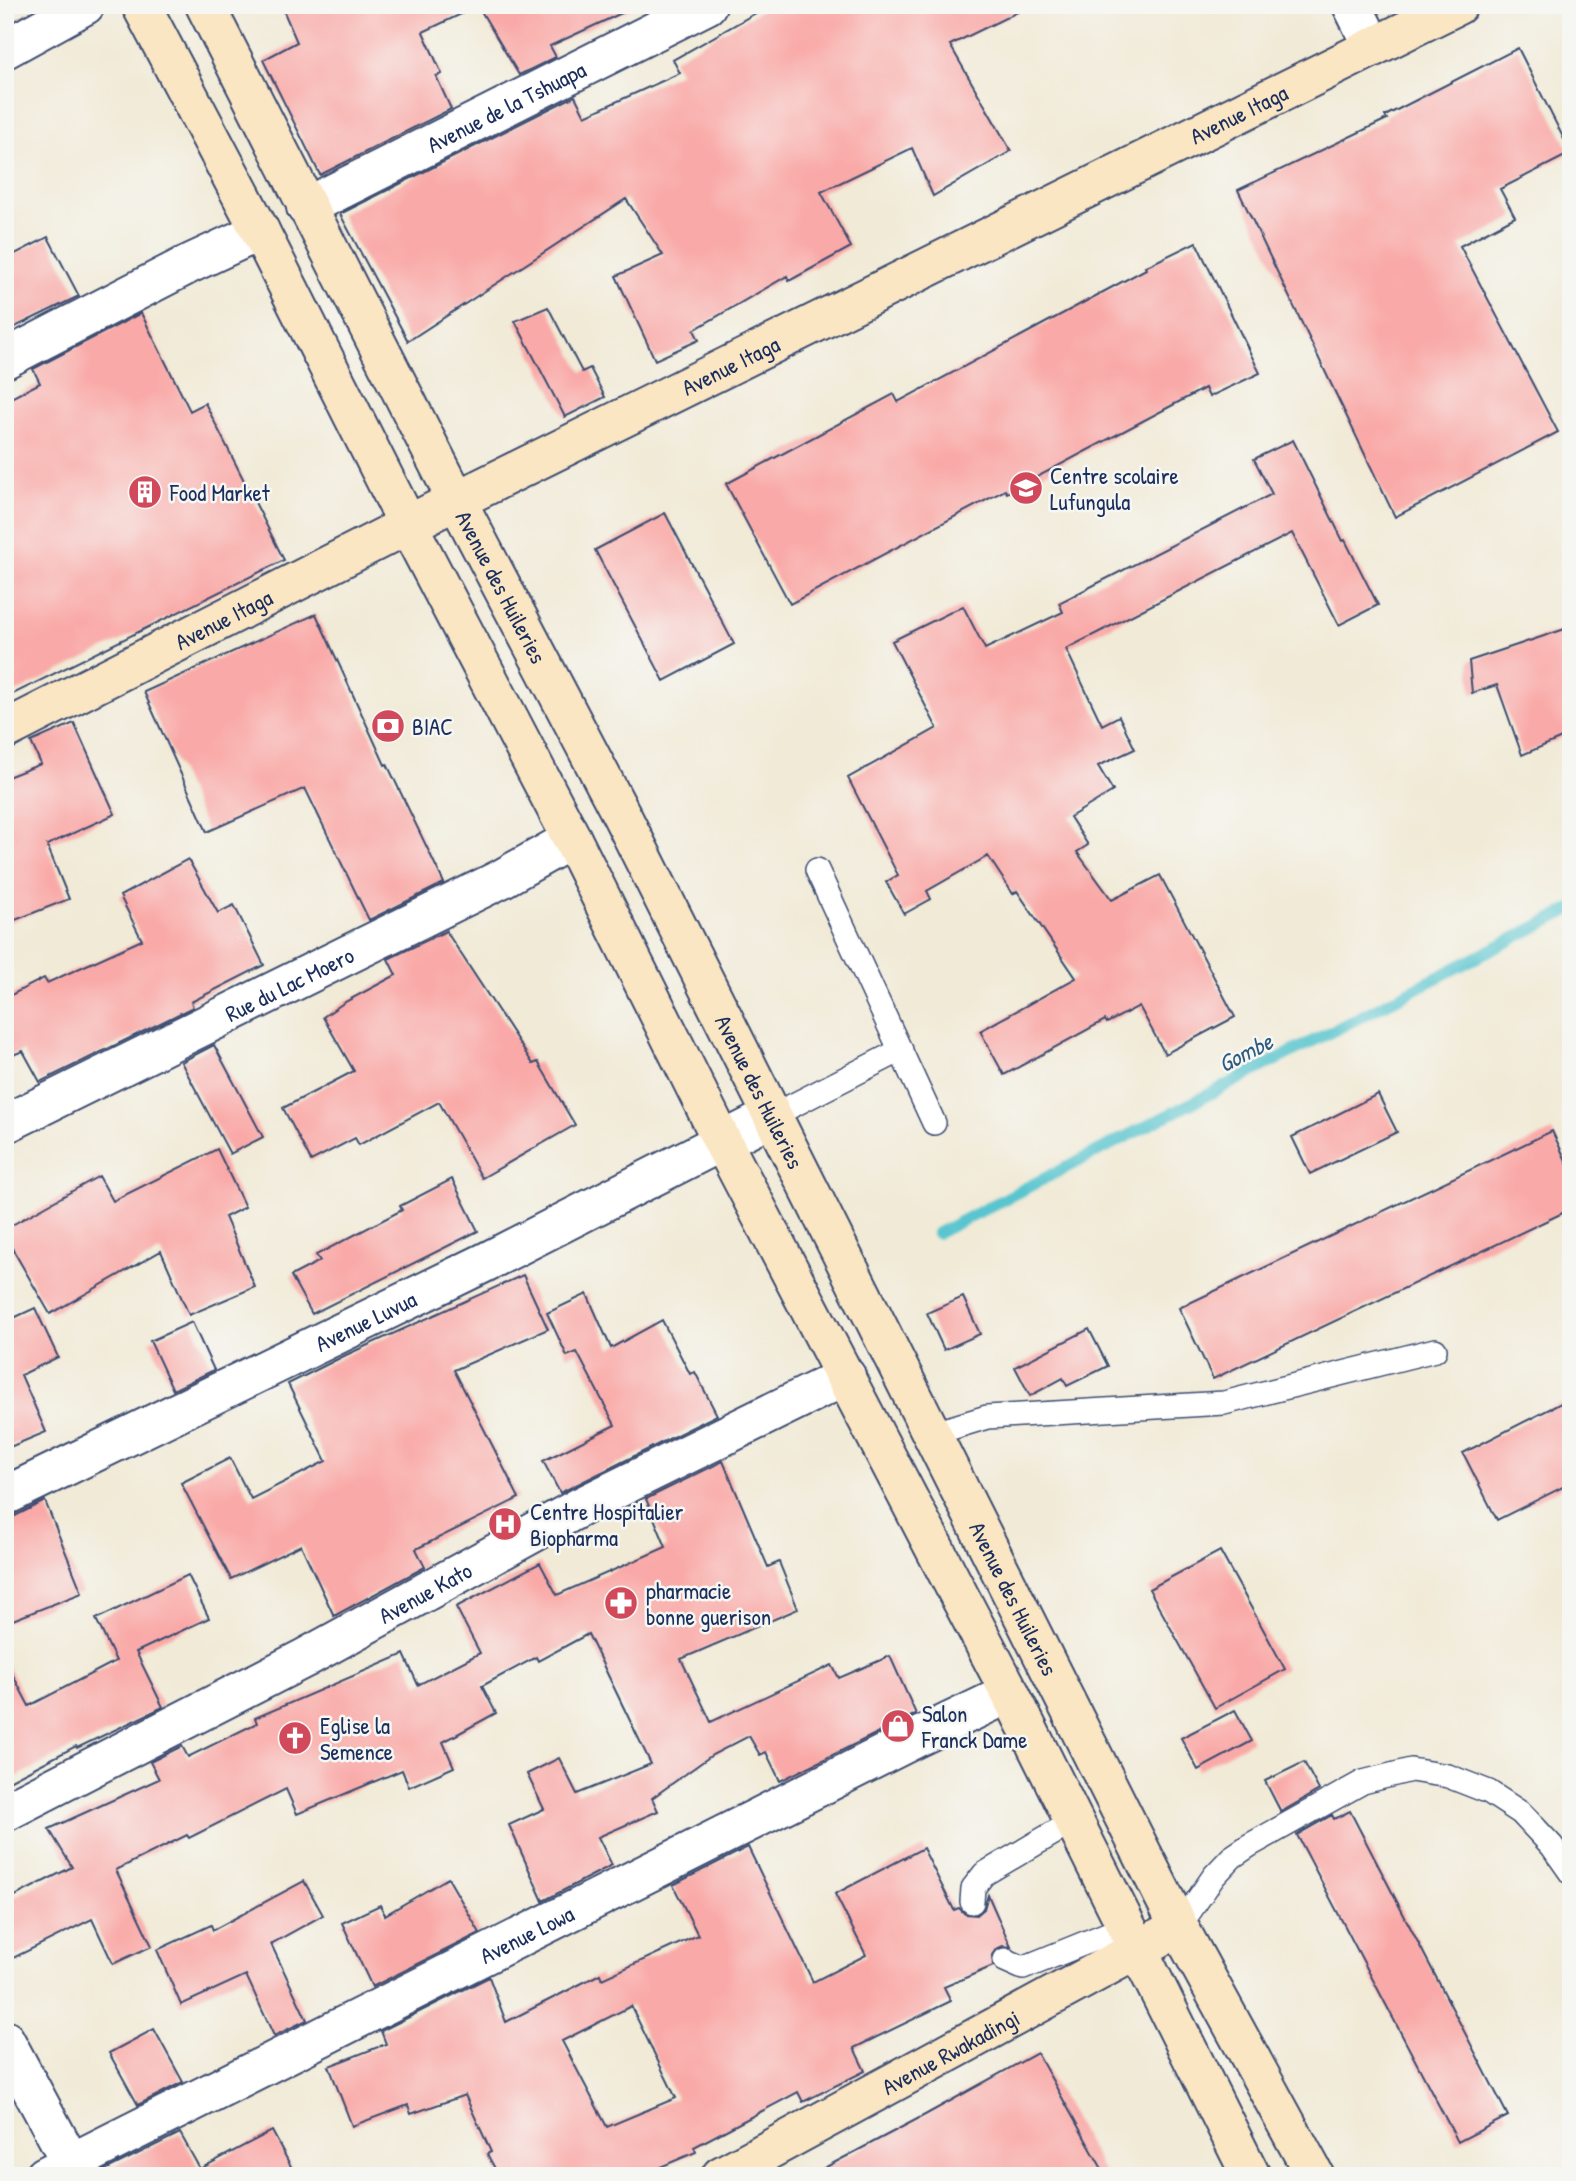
<svg xmlns="http://www.w3.org/2000/svg" width="1576" height="2181" viewBox="0 0 1576 2181" font-family="'Patrick Hand',sans-serif">
	<rect width="100%" height="100%" fill="#f6f6f2"/>
	<filter id="ink" filterUnits="userSpaceOnUse"><feTurbulence type="fractalNoise" baseFrequency=".0143" numOctaves="2"/><feDisplacementMap in="SourceGraphic" scale="14" xChannelSelector="R" yChannelSelector="G"/><feConvolveMatrix kernelMatrix="1 2 1 2 8 2 1 2 1" color-interpolation-filters="sRGB"/></filter>
	<filter id="wash" filterUnits="userSpaceOnUse"><feTurbulence type="fractalNoise" baseFrequency=".00686" numOctaves="4" result="noise"/><feDisplacementMap in="SourceGraphic" scale="28" xChannelSelector="R" yChannelSelector="G"/><feGaussianBlur stdDeviation="1.57" result="paint"/><feColorMatrix in="noise" values="0 0 0 0 0 0 0 0 0 0 0 0 0 0 0 0 0 1.4 0 .05"/><feComposite in="paint" operator="in"/></filter>
	<g filter="url(#wash)">
		<rect width="100%" height="100%" fill="#f1ead7"/>
		<g fill="none" stroke-linecap="round" stroke-linejoin="round">
			<!-- stream -->
			<path stroke="#58c5cf" stroke-width="12" d="M938 1233 1571 909"/>
		</g>
		<g id="blocks">
			<!-- building -->
			<path fill="#f9aaa8" fill-rule="evenodd" d="M281 5H639L550 46 556 57 519 75 478 6 423 32 442 74 436 76 451 109 320 175 263 60 297 42Z
				M770 5H1032L950 45 1011 151 933 196 912 148 821 192 851 247 789 281 787 276 694 330 699 340 655 360 616 276 663 255 626 199 408 341 340 214 575 96 585 116 680 73 673 60Z
				M1518 48 1571 153 1500 189 1515 217 1460 246 1558 432 1395 517 1238 190 1387 119 1385 116Z
				M48 237 79 296 5 332V259Z
				M1196 242 1260 373 1209 397 1205 388 1007 493 1005 490 790 604 726 484 894 394 898 402 1146 269 1145 267Z
				M548 307 582 372 590 368 605 397 565 417 515 321Z
				M141 313 190 411 205 403 284 560 5 698V401L40 383 33 369Z
				M1293 440 1343 541 1345 540 1378 605 1339 625 1292 533 1066 649 1102 725 1119 716 1135 749 1098 766 1113 791 1070 817 1088 845 1077 852 1112 900 1160 875 1235 1017 1165 1054 1139 1006 1107 1023 1105 1020 1004 1075 980 1031 1076 978 1017 891 1013 894 988 856 927 891 931 899 904 914 886 882 898 875 848 778 937 728 892 641 963 606 985 649 1063 612 1059 603 1272 494 1254 459Z
				M665 513 734 644 664 681 595 550Z
				M316 614 385 765 387 764 444 883 369 920 305 788 207 832 144 692Z
				M1571 627V734L1522 755 1497 685 1472 693 1469 661Z
				M74 723 115 814 47 845 69 899 5 924V778L41 764 31 742Z
				M188 859 218 913 234 905 264 965 191 1002 193 1007 40 1082 23 1051 5 1058V998L44 978 47 983 142 940 120 896Z
				M446 931 533 1064 538 1062 575 1125 482 1178 439 1102 359 1145 355 1138 311 1161 283 1108 354 1071 323 1017 345 1002 396 975 388 959Z
				M214 1045 263 1137 230 1154 181 1062Z
				M1378 1094 1397 1132 1310 1174 1292 1137Z
				M1552 1131 1571 1171V1209L1213 1379 1179 1308Z
				M217 1149 245 1207 225 1217 255 1287 189 1315 161 1251 50 1314 5 1236V1229L99 1176 113 1201Z
				M452 1179 478 1231 312 1314 291 1276 320 1261 316 1255 402 1210 400 1206Z
				M523 1275 548 1329 454 1370 519 1498 416 1549 425 1567 334 1616 301 1545 231 1579 181 1483 230 1458 251 1499 326 1461 288 1384 346 1355Z
				M587 1294 611 1348 662 1320 690 1374 695 1372 717 1415 560 1493 543 1461 615 1425 577 1352 567 1356 547 1313Z
				M963 1297 980 1334 944 1350 927 1313Z
				M35 1308 58 1357 21 1375 46 1432 5 1449V1322Z
				M192 1322 214 1370 173 1390 150 1341Z
				M1089 1329 1108 1366 1067 1386 1063 1378 1030 1396 1015 1367Z
				M1571 1398V1483L1497 1520 1463 1453Z
				M723 1461 768 1567 779 1562 798 1609 681 1659 711 1722 832 1665 839 1678 890 1656 916 1714 780 1781 766 1752 760 1755 749 1736 712 1755 652 1798 658 1811 598 1837 612 1865 543 1901 509 1825 544 1809 527 1774 559 1758 577 1794 651 1764 588 1634 538 1661 536 1657 482 1686 496 1713 443 1742 454 1767 409 1787 402 1770 297 1814 286 1789 189 1838 187 1835 116 1870 152 1946 113 1964 92 1919 5 1962V1901L72 1867 49 1829 159 1779 150 1762 182 1746 188 1757 257 1723 255 1718 404 1654 418 1685 480 1653 456 1607 540 1563 557 1595 666 1547 646 1499Z
				M45 1501 82 1593 5 1623V1518L15 1516Z
				M1220 1551 1285 1669 1215 1708 1149 1589Z
				M188 1575 209 1618 136 1652 163 1707 77 1748 76 1746 5 1783V1660L29 1706 116 1661 96 1619Z
				M1235 1710 1252 1741 1198 1770 1181 1738Z
				M1304 1762 1319 1790 1281 1812 1265 1781Z
				M1350 1811 1508 2116 1458 2142 1297 1835 1332 1815 1334 1819Z
				M748 1847 813 1982 866 1955 835 1894 923 1848 954 1910 959 1908 965 1914 977 1915 984 1909 988 1895 1011 1947 1003 1946 996 1949 992 1955 993 1966 944 1987 951 2001 854 2048 865 2071 803 2102 798 2092 694 2147 696 2152 639 2176H499L487 2154 491 2152 465 2095 411 2114 408 2105 352 2126 329 2066 386 2044 381 2031 489 1977 506 2022 600 1974 602 1979 698 1935 673 1885ZM631 2006 676 2098 607 2127 562 2041Z
				M448 1878 480 1933 372 1987 342 1923 380 1905 385 1915Z
				M304 1881 323 1915 271 1944 307 2020 274 2036 246 1975 181 2005 157 1950 211 1925 213 1930Z
				M154 2029 183 2082 138 2105 109 2053Z
				M1037 2053 1106 2176H809L925 2115Z
				M272 2131 296 2176H100L99 2173 180 2133 200 2169Z"/>
		</g>
	</g>
	<g filter="url(#ink)">
		<use href="#blocks" fill-opacity="0" stroke="#3b4b70" stroke-width="2"/>
		<g fill="none" stroke-linecap="round" stroke-linejoin="round">
			<!-- lane casing -->
			<g stroke="#3b4b70" stroke-width="26">
				<path id="lane" d="M817 870 934 1123
					M772 1116 901 1050
					M931 1434 987 1417 1224 1403 1435 1350
					M972 1902 973 1888 984 1874 1074 1821
					M1179 1927 1214 1876 1232 1857 1250 1845 1363 1782 1411 1770 1448 1776 1489 1792 1521 1813 1552 1846 1571 1873
					M1005 1960 1023 1968 1127 1926"/>
			</g>
			<!-- street casing -->
			<g stroke="#3b4b70" stroke-width="42">
				<g id="street">
					<path d="M1352 5 1373 47"/>
					<path d="M5 49 85 5"/>
					<path id="s1" d="M306 207 707 5"/>
					<path d="M5 359 187 265 260 231"/>
					<path id="s2" d="M5 1124 501 879 572 839"/>
					<path id="s3" d="M5 1496 484 1263 772 1116"/>
					<path id="s4" d="M5 1812 305 1658 582 1506 846 1376"/>
					<path d="M5 2040 78 2176"/>
					<path id="s5" d="M45 2176 914 1739 1010 1693"/>
				</g>
			</g>
			<!-- secondary casing -->
			<g stroke="#3b4b70" stroke-width="42">
				<g id="secondary">
					<path d="M141 5 260 231 408 525 572 839 722 1141 1010 1693 1251 2176"/>
					<path id="s6" d="M205 5 457 501 622 816 1179 1927 1315 2176"/>
					<path id="s7" d="M5 730 433 512 1458 5"/>
					<path id="s8" d="M721 2176 1159 1938"/>
				</g>
			</g>
			<!-- lane -->
			<use href="#lane" stroke="#fff" stroke-width="23"/>
			<!-- street -->
			<use href="#street" stroke="#fff" stroke-width="38"/>
			<!-- secondary -->
			<use href="#secondary" stroke="#fbe6c4" stroke-width="38"/>
		</g>
	</g>
	<!-- icons -->
	<defs>
		<g id="school-disc" transform="scale(1.75)"><circle r="9.5" fill="#d1495b" stroke="#f6f6f2"/><path d="M0-5L7-2L0 1L-7-2ZM-4 1L0 2.5L4 1V4Q0 6-4 4Z" fill="#fff"/></g>
		<g id="building-disc" transform="scale(1.75)"><circle r="9.5" fill="#d1495b" stroke="#f6f6f2"/><path d="M-4-6H4V6H1V3H-1V6H-4ZM-2.5-4.3h1.7v1.8h-1.7ZM.8-4.3h1.7v1.8H.8ZM-2.5-1h1.7V.8h-1.7ZM.8-1h1.7V.8H.8Z" fill="#fff"/></g>
		<g id="bank-disc" transform="scale(1.75)"><circle r="9.5" fill="#d1495b" stroke="#f6f6f2"/><path d="M-6-4H6V4H-6ZM0-2.3a2.3 2.3 0 1 0 0 4.6a2.3 2.3 0 1 0 0-4.6Z" fill="#fff"/></g>
		<g id="hospital-disc" transform="scale(1.75)"><circle r="9.5" fill="#d1495b" stroke="#f6f6f2"/><path d="M-5-5h3v3.5h4V-5h3V5h-3V1.5h-4V5h-3Z" fill="#fff"/></g>
		<g id="pharmacy-disc" transform="scale(1.75)"><circle r="9.5" fill="#d1495b" stroke="#f6f6f2"/><path d="M-2-6h4v4h4v4h-4v4h-4v-4h-4v-4h4Z" fill="#fff"/></g>
		<g id="shop-disc" transform="scale(1.75)"><circle r="9.5" fill="#d1495b" stroke="#f6f6f2"/><path d="M-5-2.5h2.3a2.7 3.5 0 0 1 5.4 0H5L5.5 6h-11ZM-1.5-2.5h3a1.5 2.3 0 0 0-3 0Z" fill="#fff"/></g>
		<g id="church-disc" transform="scale(1.75)"><circle r="9.5" fill="#d1495b" stroke="#f6f6f2"/><path d="M-1.2-6h2.4v3.5h3.3v2.4h-3.3V6h-2.4V-.1h-3.3v-2.4h3.3Z" fill="#fff"/></g>
	</defs>
	<g fill-rule="evenodd">
		<use href="#school-disc" x="1026" y="488"/>
		<use href="#building-disc" x="145" y="492"/>
		<use href="#bank-disc" x="388" y="726"/>
		<use href="#hospital-disc" x="505" y="1524"/>
		<use href="#pharmacy-disc" x="621" y="1603"/>
		<use href="#shop-disc" x="898" y="1726"/>
		<use href="#church-disc" x="295" y="1738"/>
	</g>
	<g text-anchor="middle" dominant-baseline="central" stroke-width="5" stroke-linejoin="round" paint-order="stroke">
		<!-- street labels -->
		<g font-size="23" fill="#1b2f5e" stroke="#f6f6f2">
			<text stroke="none"><textPath href="#s1" startOffset="224">Avenue de la Tshuapa</textPath></text>
			<text stroke="none"><textPath href="#s7" startOffset="1379">Avenue Itaga</textPath></text>
			<text stroke="none"><textPath href="#s7" startOffset="812">Avenue Itaga</textPath></text>
			<text stroke="none"><textPath href="#s6" startOffset="653">Avenue des Huileries</textPath></text>
			<text stroke="none"><textPath href="#s7" startOffset="245">Avenue Itaga</textPath></text>
			<text stroke="none"><textPath href="#s2" startOffset="317">Rue du Lac Moero</textPath></text>
			<text stroke="none"><textPath href="#s6" startOffset="1220">Avenue des Huileries</textPath></text>
			<text stroke="none"><textPath href="#s3" startOffset="401">Avenue Luvua</textPath></text>
			<text stroke="none"><textPath href="#s4" startOffset="474">Avenue Kato</textPath></text>
			<text stroke="none"><textPath href="#s6" startOffset="1787">Avenue des Huileries</textPath></text>
			<text stroke="none"><textPath href="#s5" startOffset="539">Avenue Lowa</textPath></text>
			<text stroke="none"><textPath href="#s8" startOffset="261">Avenue Rwakadingi</textPath></text>
		</g>
		<!-- poi labels -->
		<g font-size="23" fill="#1b2f5e" stroke="#f6f6f2" text-anchor="start">
			<text x="1050" y="475">Centre scolaire<tspan x="1050" dy="26">Lufungula</tspan></text>
			<text x="170" y="492">Food Market</text>
			<text x="412" y="726">BIAC</text>
			<text x="530" y="1511">Centre Hospitalier<tspan x="530" dy="26">Biopharma</tspan></text>
			<text x="646" y="1590">pharmacie<tspan x="646" dy="26">bonne guerison</tspan></text>
			<text x="922" y="1713">Salon<tspan x="922" dy="26">Franck Dame</tspan></text>
			<text x="320" y="1725">Eglise la<tspan x="320" dy="26">Semence</tspan></text>
		</g>
		<!-- water labels -->
		<g font-size="24" font-style="italic" fill="#2d5c80" stroke="#f6f6f2">
			<text transform="translate(1245 1052) rotate(-27)">Gombe</text>
		</g>
	</g>
	<!-- margin -->
	<rect width="1576" height="2181" fill="none" stroke="#f6f6f2" stroke-width="28"/>
</svg>
